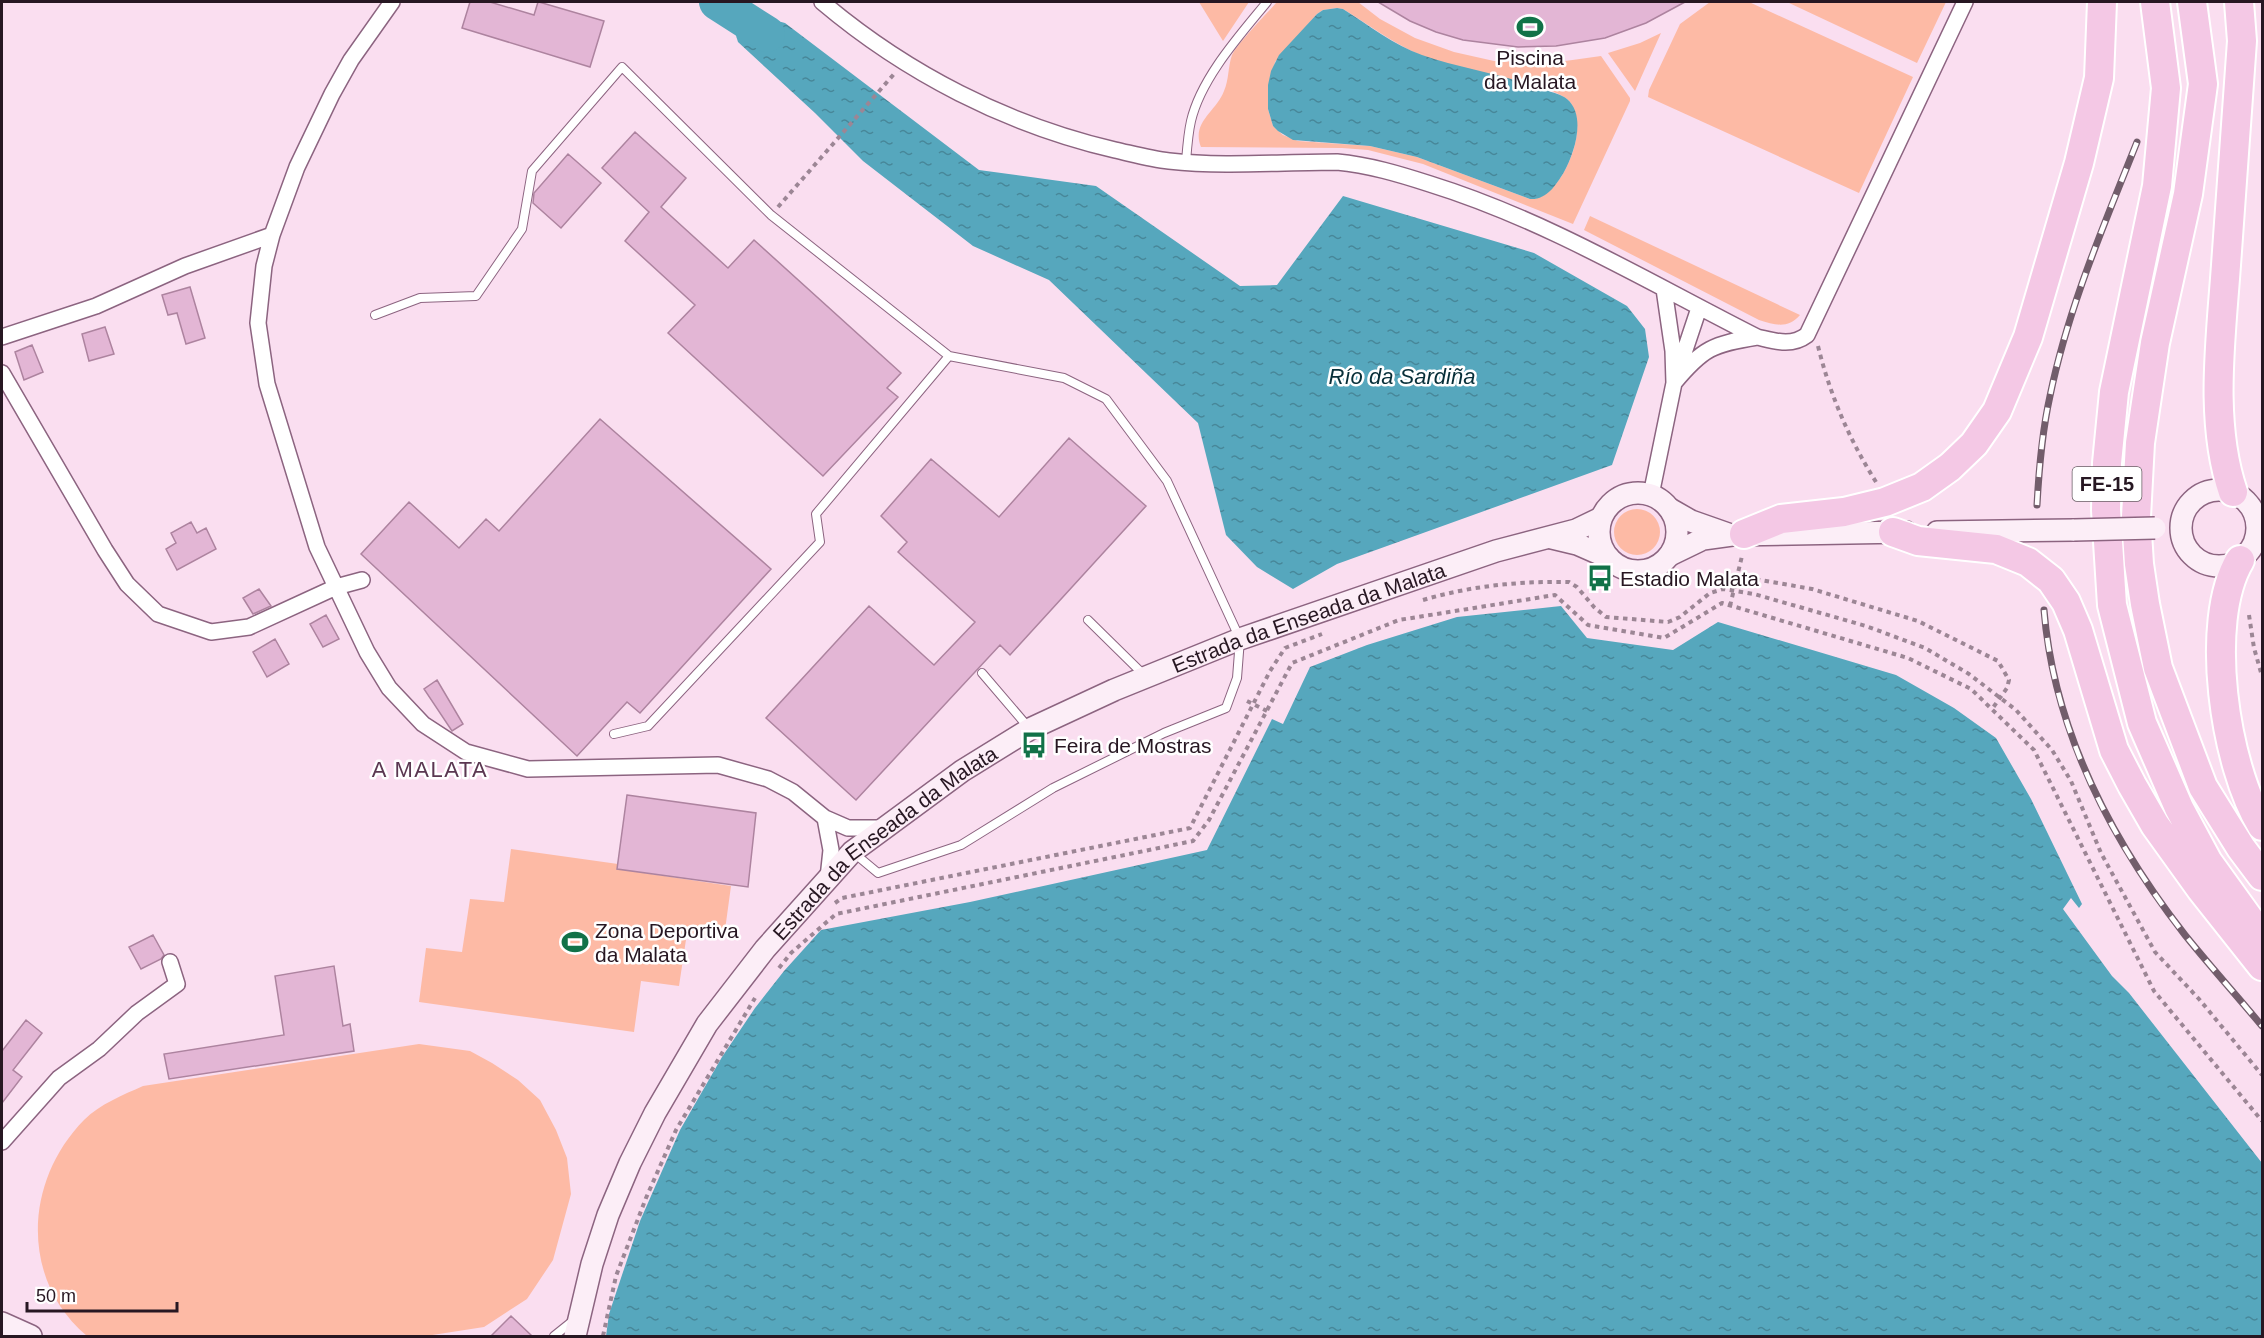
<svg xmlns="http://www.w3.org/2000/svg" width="2264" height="1338" viewBox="0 0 2264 1338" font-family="Arial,sans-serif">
	<defs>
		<pattern id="water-ripples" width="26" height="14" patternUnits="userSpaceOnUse" patternTransform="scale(1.5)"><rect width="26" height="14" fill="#56a7bd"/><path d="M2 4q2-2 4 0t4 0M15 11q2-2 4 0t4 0" fill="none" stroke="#478799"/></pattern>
	</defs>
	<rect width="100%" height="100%" fill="#fadef0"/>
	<!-- green -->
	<path fill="#fdbaa5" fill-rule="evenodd" d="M1199 2H1249L1223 41Z
		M1277 2H1358L1380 19 1415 38 1454 52 1494 61 1551 63 1601 56 1630 98V101L1573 224 1423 164 1368 150 1342 148 1201 147C1191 122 1216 112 1224 91 1229 80 1228 66 1232 55 1237 44 1267 13 1277 2ZM1337 8 1343 9C1368 24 1391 42 1418 54 1445 66 1481 72 1510 79 1524 83 1562 91 1570 102 1584 122 1575 152 1564 172 1557 184 1545 200 1530 199L1417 157 1370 146 1298 141 1283 135 1273 126 1268 109 1275 62 1317 14 1323 10Z
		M1710 2H1749L1913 77 1859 193 1648 97 1649 90 1680 24Z
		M1787 2H1946L1917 63Z
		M1661 33 1635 91 1608 53 1640 43Z
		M1590 216 1800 315C1788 329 1775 325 1759 320L1584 230Z
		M1614 532a23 23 0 1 1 46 0a23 23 0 1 1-46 0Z
		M511 849 618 864V869L731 886 725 930 714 936 687 933 679 986 641 981 634 1032 419 1002 426 948 462 952 470 899 504 902Z
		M419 1044 470 1051 492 1063 518 1080 540 1100 556 1130 567 1158 571 1194 553 1260 527 1299 484 1327 426 1336H87C20 1280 24 1181 84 1120 100 1104 123 1095 143 1086Z"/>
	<!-- water -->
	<path fill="url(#water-ripples)" d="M727 7 785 23 979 170 1096 186 1240 286 1277 285 1343 196 1534 253 1627 306 1645 329 1649 357 1612 465 1337 564 1293 589 1257 567 1226 535 1198 423 1049 280 973 246 863 161 815 113 738 42Z
		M1337 8 1343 9C1369 25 1393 45 1422 55 1463 69 1506 75 1546 90 1553 93 1561 94 1567 99 1587 116 1574 154 1564 172 1556 185 1547 200 1530 199L1417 157 1370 146 1293 140 1278 131 1273 126 1268 109V85L1271 71 1279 55 1317 14 1323 10Z
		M1561 606 1587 638 1673 650 1718 622 1896 675 1954 708 1996 738 2031 799 2082 904 2079 908 2071 898 2063 909 2112 976 2129 993 2262 1163V1336H606L609 1314 640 1221 680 1130 722 1057 755 1008 784 971 821 930 970 902 1207 850 1272 719 1283 724 1310 667 1367 645 1457 617Z"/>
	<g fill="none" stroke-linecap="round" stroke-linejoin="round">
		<!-- river -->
		<path stroke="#56a7bd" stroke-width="36" d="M717 2 767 34"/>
	</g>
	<!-- building -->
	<path fill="#e3b6d5" stroke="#ad839f" stroke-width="1.5" d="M470 2H490L534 15 538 2H539L604 21 590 67 462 28Z
		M1378 2H1685L1646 23 1605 38 1556 46 1518 47 1463 40 1436 32 1410 21Z
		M635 132 686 178 661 207 728 268 754 240 901 373 887 388 898 397 823 476 668 333 695 305 625 241 649 212 602 168Z
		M568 154 601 183 561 228 533 203 534 193Z
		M190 287 205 338 186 344 177 313 168 315 162 295Z
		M105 327 114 354 89 361 82 334Z
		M32 345 43 372 24 380 15 352Z
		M600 419 771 569 640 713 627 702 577 756 361 554 409 502 459 548 486 519 499 531Z
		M1069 438 1146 506 1010 655 1000 645 856 800 766 718 869 606 934 665 975 622 898 552 907 542 881 516 931 459 999 517Z
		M191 522 197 533 206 528 216 549 177 570 166 549 176 543 171 533Z
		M259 589 271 606 253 614 243 598Z
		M326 615 339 639 323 647 310 624Z
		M275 639 289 664 267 677 253 652Z
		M437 680 463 724 452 731 424 689Z
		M627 795 756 813 748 887 617 869Z
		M153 935 164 955 161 959 141 969 129 947Z
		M334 966 343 1026 350 1024 354 1051 169 1079 164 1054 284 1035 275 976Z
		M26 1020 42 1033 13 1070 22 1077 2 1103V1051Z
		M511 1316 532 1336H491Z"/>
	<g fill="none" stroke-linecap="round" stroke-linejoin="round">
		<!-- lane casing -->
		<g stroke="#8c6480" stroke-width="10">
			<path id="lane" d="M1186 162C1187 149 1188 134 1191 121 1201 78 1240 35 1267 2
				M375 315 420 298 476 296 522 229 532 171 622 67 771 215 949 356 1064 378 1106 399 1167 481 1240 639 1237 678 1226 708 1164 733 1053 788 961 845 878 873 854 853
				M1088 620 1145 676
				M982 673 1029 728
				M614 734 648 726 820 542 816 514 949 356
				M554 1336 574 1320"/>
		</g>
		<!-- street casing -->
		<g stroke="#8c6480" stroke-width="18">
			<path id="street" d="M392 2 351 60 332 94 297 167 272 235 264 266 258 323 267 384 317 547 367 652 389 688 423 724 466 752 528 769 718 765 768 779 793 792 825 818 848 828H884
				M822 2C906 73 1007 125 1115 150 1133 154 1151 159 1169 161 1224 167 1281 162 1337 162 1369 165 1399 174 1430 184 1546 220 1650 283 1757 337 1775 341 1791 347 1807 335L1965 2
				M1664 289 1673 351 1674 383C1703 348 1713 344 1757 337
				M2 337 96 306 185 266 272 235
				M2 373 105 550 127 584 158 614 211 632 249 627 336 587 362 580
				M1651 495 1674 383 1699 308
				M825 818 831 850 828 878
				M2 1142 59 1078 99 1049 137 1013 177 984 170 962"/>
		</g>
		<!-- secondary casing -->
		<g stroke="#8c6480" stroke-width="24">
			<g id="secondary">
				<circle cx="2219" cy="528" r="38"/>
				<circle cx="1638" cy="532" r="39"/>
				<path d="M1670 509 1691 521 1728 534"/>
				<path d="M1937 532 2074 530"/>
				<path d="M1552 538 1577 544 1609 558"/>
				<path d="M1670 555 1703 539 1732 535 1906 532"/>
				<path d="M2 1323 31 1336"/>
				<path id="s1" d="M575 1336 592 1264 608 1215 630 1163 655 1113 707 1024 765 949 852 852 962 771 1030 729 1114 690 1240 639 1496 551 1576 530 1601 518"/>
			</g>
		</g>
		<!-- highway casing -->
		<g stroke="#fff" stroke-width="32">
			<path id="highway" d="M2155 2 2166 88 2157 186 2114 392 2107 463 2106 510 2112 605 2142 723 2179 808 2208 862 2262 937
				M2192 2 2203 84 2188 194 2155 343 2140 443 2136 517 2139 564 2145 604 2158 668 2203 787 2241 848 2262 876
				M2233 492C2209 421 2221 338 2226 265 2231 190 2237 116 2242 41L2239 2
				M1893 532 1918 541 1996 549 2028 562 2051 580 2066 602 2078 630 2114 750 2132 785 2155 825 2201 889 2262 966
				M1744 534 1781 519 1844 512 1885 502 1922 487 1950 467 1974 444 1997 411 2028 337 2079 163 2099 78 2102 2
				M2240 560C2203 622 2225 766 2262 826"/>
		</g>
		<!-- path -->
		<path stroke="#9c8695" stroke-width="4" stroke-dasharray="4.5 4.5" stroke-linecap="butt" d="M778 207 894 74
			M1818 346C1830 395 1849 439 1876 482
			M1738 576 1812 589 1918 621 1998 661 2009 680 2007 688 1992 709
			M1423 600C1470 586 1520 581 1569 582L1577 587 1594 607 1606 617 1668 622 1680 617 1710 593 1723 589 1754 594 1866 626 1925 648 1969 674 2016 710 2052 750 2071 781 2101 853 2155 952 2199 999 2262 1075
			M1730 606 1742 556
			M2249 615 2254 648 2262 676
			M1247 701 1267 711
			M835 903 842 898 1190 828 1270 671 1285 648 1322 634
			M779 968 791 953 836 914 1193 841 1209 820 1292 663 1399 620 1555 595 1588 625 1664 638 1722 603 1908 658 1971 689 2034 750 2154 991 2262 1121
			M603 1336 616 1276 646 1198 676 1130 755 998"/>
		<!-- lane -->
		<use href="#lane" stroke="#fff" stroke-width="8"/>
		<!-- street -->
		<use href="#street" stroke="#fff" stroke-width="15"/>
		<!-- secondary -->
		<use href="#secondary" stroke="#fceef7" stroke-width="21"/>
		<!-- highway -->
		<use href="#highway" stroke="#f4c8e5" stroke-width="28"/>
		<!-- rail casing -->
		<g stroke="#725d6b" stroke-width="7">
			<path id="rail" d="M2037 505C2039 468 2042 432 2050 396 2068 308 2104 225 2137 142
				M2044 610C2054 732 2111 840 2185 935 2210 966 2237 996 2262 1026"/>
		</g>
		<!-- rail -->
		<use href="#rail" stroke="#fff" stroke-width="4.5" stroke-dasharray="14" stroke-linecap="butt"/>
		<!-- secondary-bridge casing -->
		<g stroke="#8c6480" stroke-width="24" stroke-linecap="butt">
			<path id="secondary-bridge" d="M2074 530 2155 528"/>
		</g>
		<!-- secondary-bridge -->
		<use href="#secondary-bridge" stroke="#fceef7" stroke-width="21"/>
	</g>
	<!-- icons -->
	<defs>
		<g id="stadium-bare" transform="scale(2.07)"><path d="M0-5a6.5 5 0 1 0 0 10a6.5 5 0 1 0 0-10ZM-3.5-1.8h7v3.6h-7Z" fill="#117248" stroke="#fff" stroke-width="2.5" paint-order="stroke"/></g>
		<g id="bus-bare" transform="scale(2.07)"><path d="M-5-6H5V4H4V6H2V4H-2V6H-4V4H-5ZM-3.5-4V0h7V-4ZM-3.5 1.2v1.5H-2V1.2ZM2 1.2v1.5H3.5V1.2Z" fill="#117248" stroke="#fff" stroke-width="2.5" paint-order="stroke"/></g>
	</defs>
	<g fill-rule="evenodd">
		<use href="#stadium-bare" x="1530" y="27"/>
		<use href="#bus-bare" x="1600" y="578"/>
		<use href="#bus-bare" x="1034" y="745"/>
		<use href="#stadium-bare" x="575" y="942"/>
	</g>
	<g text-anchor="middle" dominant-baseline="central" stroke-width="5" stroke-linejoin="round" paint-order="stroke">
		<!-- shield labels -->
		<rect fill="#fff" stroke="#685d64" stroke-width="1.5" x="2072.5" y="467" width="69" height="34" rx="4.5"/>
		<g font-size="20" font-weight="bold" fill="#271722">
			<text x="2107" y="484">FE-15</text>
		</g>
		<!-- poi labels -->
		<g font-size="21" fill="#271722" stroke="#fff" text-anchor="start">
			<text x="1530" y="57" text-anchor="middle">Piscina<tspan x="1530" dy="24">da Malata</tspan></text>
			<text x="1620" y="578">Estadio Malata</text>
			<text x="1054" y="745">Feira de Mostras</text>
			<text x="595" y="930">Zona Deportiva<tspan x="595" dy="24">da Malata</tspan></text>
		</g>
		<!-- street labels -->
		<g font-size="21" fill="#271722" stroke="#fff">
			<text stroke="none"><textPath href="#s1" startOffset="1083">Estrada da Enseada da Malata</textPath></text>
			<text stroke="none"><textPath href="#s1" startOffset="597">Estrada da Enseada da Malata</textPath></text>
		</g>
		<!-- water labels -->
		<g font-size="22" font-style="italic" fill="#072f39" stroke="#fff">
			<text x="1402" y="376">Río da Sardiña</text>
		</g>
		<!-- neighbourhood labels -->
		<g font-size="22" letter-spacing="1.5" fill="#5b3751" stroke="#fff">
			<text x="430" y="769">A MALATA</text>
		</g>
	</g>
	<!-- border -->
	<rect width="2264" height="1338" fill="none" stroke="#271722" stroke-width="6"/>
	<!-- scale -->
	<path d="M27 1302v9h150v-9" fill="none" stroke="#271722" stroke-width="3"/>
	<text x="36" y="1302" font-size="18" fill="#271722" stroke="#ffffff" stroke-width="4.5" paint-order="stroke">50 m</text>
</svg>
